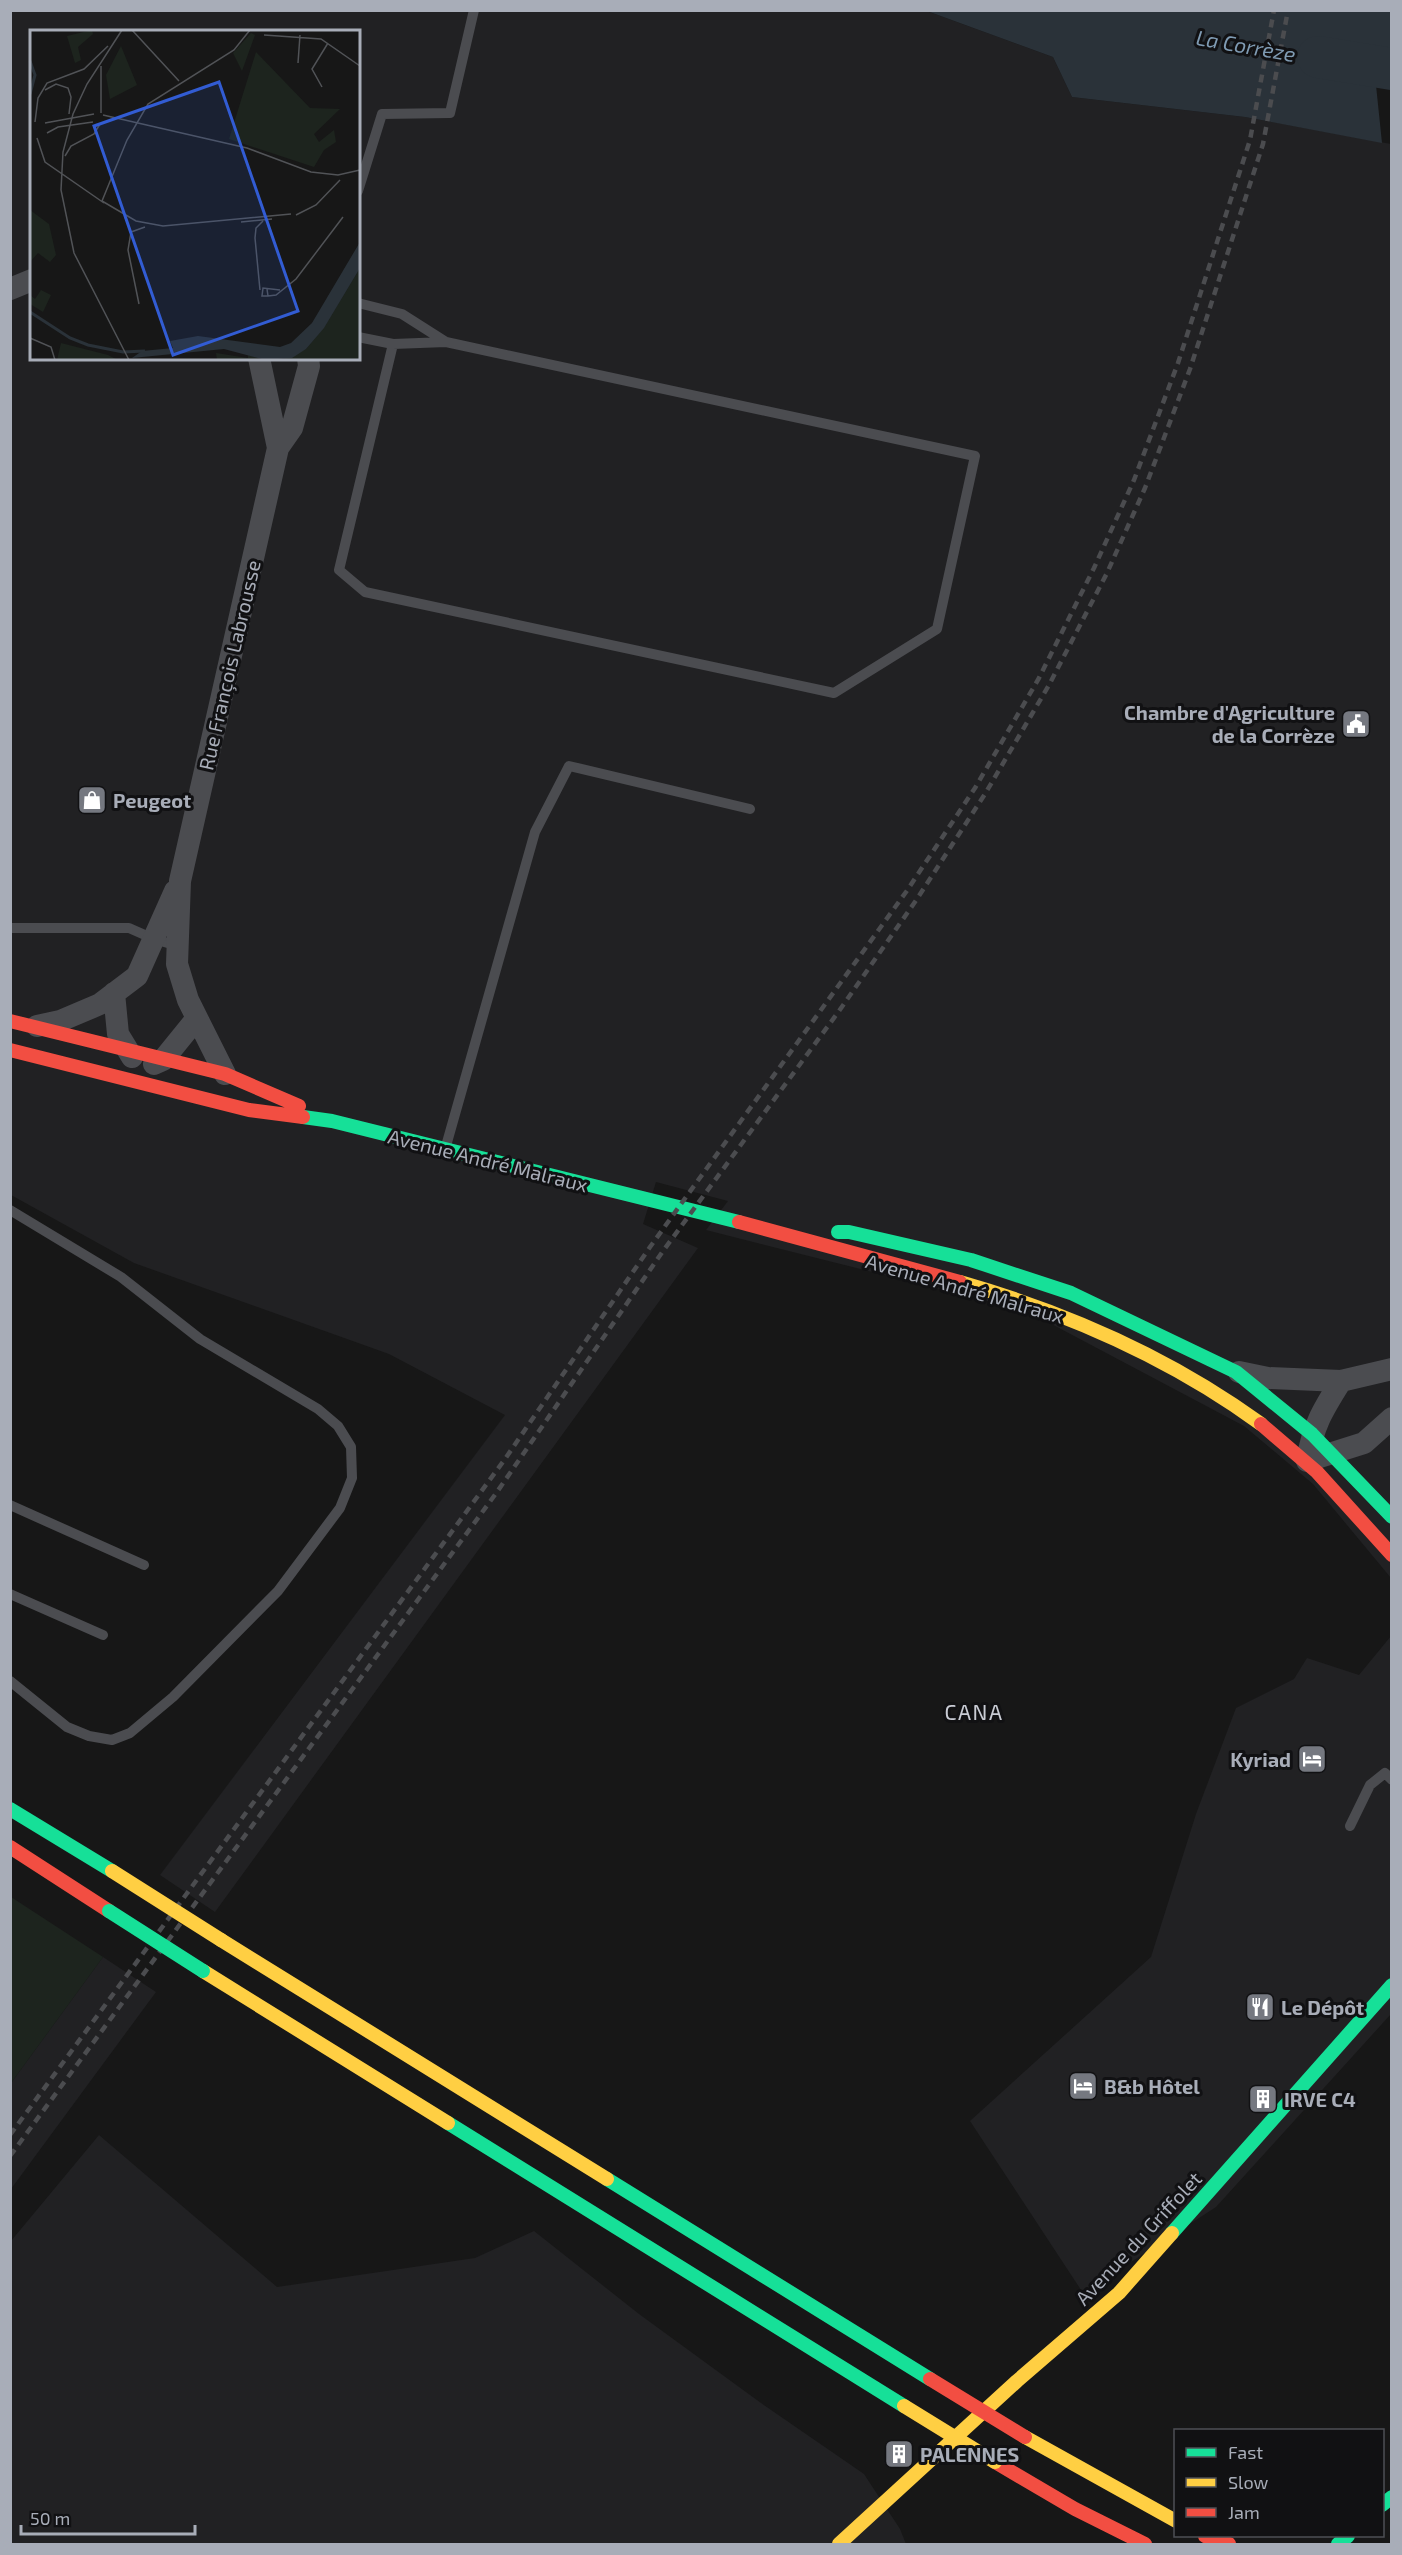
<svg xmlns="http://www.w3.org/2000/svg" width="1402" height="2555" viewBox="0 0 1402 2555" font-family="'Exo 2',sans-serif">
	<rect width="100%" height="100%" fill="#171717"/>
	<!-- built -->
	<path fill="#212123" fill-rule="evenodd" d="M11 11H927L1053 57 1072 97 1245 117 1391 144V1578L1313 1484 1244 1426 1027 1311 706 1230 728 1201 656 1182 643 1224 698 1248 215 1912 160 1875 505 1415 389 1354 134 1263 11 1195ZM32 32H358V358H32Z
		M1391 1636V2014L1216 2207 1083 2293 970 2121 1151 1957 1196 1814 1236 1708 1294 1679 1307 1658 1359 1675Z
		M103 1957 156 1992 11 2189V2083Z
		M99 2135 277 2287 475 2258 534 2231 639 2314 761 2403 864 2474 900 2529 906 2544H11V2241Z"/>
	<!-- green -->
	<path fill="#1d241e" d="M11 1897 103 1957 11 2083Z"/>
	<!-- water -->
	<path fill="#2a3239" d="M927 11H1391V69L1374 66 1382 143 1245 117 1072 97 1053 57Z"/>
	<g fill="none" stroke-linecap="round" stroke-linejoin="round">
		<!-- river -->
		<path stroke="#2a3239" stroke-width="42" d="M1318 57 1392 69"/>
		<!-- lane -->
		<path stroke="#4b4c50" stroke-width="10" d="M358 191 382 114 450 113 474 10
			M358 303 402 314 446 342 393 344 358 337
			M393 344 339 570 365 592 834 693 937 629 975 456 446 342
			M10 928H129L154 939 178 946
			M446 1146 535 832 569 766 750 809
			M10 1210 121 1277 200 1339 318 1409 338 1426 351 1447 352 1478 340 1508 278 1591 173 1697 130 1733 112 1740 89 1736 67 1727 10 1681
			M10 1505 144 1565
			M10 1594 103 1635
			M1350 1826 1370 1785 1385 1773 1392 1780"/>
		<!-- street -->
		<path stroke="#4b4c50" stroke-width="22" d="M10 289 32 280
			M278 448 292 428 309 366 308 358
			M114 993 118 1034 132 1057
			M37 1026 60 1021 100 1004 137 976 175 891
			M154 1064 163 1060 197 1018
			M225 1074 188 1000 177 964 180 881 278 448 259 358
			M1239 1372 1268 1378 1341 1381 1392 1369
			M1341 1381C1322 1411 1313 1426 1307 1461L1364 1443 1392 1418"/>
		<!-- fast -->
		<path stroke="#16e098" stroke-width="14" d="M303 1117 332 1121 739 1222
			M838 1232H849L971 1260 1071 1293 1236 1372 1312 1434 1392 1517
			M10 1809 112 1871
			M448 2123 904 2406
			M607 2179 930 2379
			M1172 2233 1392 1985
			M1382 2505 1392 2497
			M1338 2544 1348 2536"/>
		<!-- slow -->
		<path stroke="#ffcf43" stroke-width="14" d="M960 1282C1068 1313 1169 1357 1261 1424
			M221 1940 607 2179
			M203 1971 448 2123
			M1025 2437 1176 2521
			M839 2544 1017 2381 1119 2293 1172 2233"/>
		<!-- jam -->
		<path stroke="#f24e42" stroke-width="14" d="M10 1021 225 1074 299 1106
			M10 1050 249 1110 303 1117
			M739 1222 960 1282
			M1261 1424 1317 1472 1392 1555
			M10 1847 109 1911
			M995 2462 1075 2509 1145 2544
			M1205 2536 1229 2544"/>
		<!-- rail -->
		<path stroke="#4b4c4f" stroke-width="4.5" stroke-dasharray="8 6" stroke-linecap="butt" d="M10 2135 505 1459 650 1247 906 892 975 788 1039 678 1094 568 1134 480 1178 363 1250 140 1274 10
			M10 2156 497 1492 663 1251 839 1011 917 899 985 794 1049 685 1107 573 1145 488 1190 369 1263 144 1288 10"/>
		<!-- fast-bridge -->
		<path stroke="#16e098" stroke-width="14" d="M109 1911 203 1971"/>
		<!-- slow-bridge -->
		<path stroke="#ffcf43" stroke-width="14" d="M112 1871 221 1940
			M904 2406 995 2462"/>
		<!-- jam-bridge -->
		<path stroke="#f24e42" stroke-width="14" d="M930 2379 1025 2437"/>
	</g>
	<!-- icons -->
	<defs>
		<g id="civic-square" transform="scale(1.5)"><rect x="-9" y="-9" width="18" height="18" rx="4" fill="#757880" stroke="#111113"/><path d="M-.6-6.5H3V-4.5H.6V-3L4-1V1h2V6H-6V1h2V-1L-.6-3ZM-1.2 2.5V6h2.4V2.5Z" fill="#fff"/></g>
		<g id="shop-square" transform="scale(1.5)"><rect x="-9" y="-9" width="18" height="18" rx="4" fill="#757880" stroke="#111113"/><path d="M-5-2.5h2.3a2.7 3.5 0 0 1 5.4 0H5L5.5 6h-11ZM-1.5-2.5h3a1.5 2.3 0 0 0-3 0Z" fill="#fff"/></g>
		<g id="hotel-square" transform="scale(1.5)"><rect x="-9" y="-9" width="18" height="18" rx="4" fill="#757880" stroke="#111113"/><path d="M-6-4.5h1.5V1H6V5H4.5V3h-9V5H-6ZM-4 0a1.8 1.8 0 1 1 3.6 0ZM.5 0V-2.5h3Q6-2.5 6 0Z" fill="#fff"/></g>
		<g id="restaurant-square" transform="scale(1.5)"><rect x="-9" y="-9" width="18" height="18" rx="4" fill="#757880" stroke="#111113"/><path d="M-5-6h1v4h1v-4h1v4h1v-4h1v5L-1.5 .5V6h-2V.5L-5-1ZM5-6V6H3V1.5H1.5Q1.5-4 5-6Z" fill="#fff"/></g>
		<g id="building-square" transform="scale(1.5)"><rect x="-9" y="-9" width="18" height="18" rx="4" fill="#757880" stroke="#111113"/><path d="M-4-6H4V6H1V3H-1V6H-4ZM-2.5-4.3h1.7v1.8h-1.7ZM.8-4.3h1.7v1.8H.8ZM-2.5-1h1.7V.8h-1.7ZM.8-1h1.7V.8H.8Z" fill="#fff"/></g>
	</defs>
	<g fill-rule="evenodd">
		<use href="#civic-square" x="1356" y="724"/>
		<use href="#shop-square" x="92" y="800"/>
		<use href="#hotel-square" x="1312" y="1759"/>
		<use href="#restaurant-square" x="1260" y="2007"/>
		<use href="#hotel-square" x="1083" y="2086"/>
		<use href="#building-square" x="1263" y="2099"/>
		<use href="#building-square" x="899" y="2454"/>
	</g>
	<g text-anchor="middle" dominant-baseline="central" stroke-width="6" stroke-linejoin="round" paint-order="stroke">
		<!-- street labels -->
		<g font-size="20" fill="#a8adb8" stroke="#111113">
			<text transform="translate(229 665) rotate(-77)">Rue François Labrousse</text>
			<text transform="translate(488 1160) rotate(14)">Avenue André Malraux</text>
			<text transform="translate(965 1288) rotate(16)">Avenue André Malraux</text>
			<text transform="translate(1138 2238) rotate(-47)">Avenue du Griffolet</text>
		</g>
		<!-- poi labels -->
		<g font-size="20" font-weight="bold" fill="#a8adb8" stroke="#111113" text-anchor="start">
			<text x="1335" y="712" text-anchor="end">Chambre d'Agriculture<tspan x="1335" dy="23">de la Corrèze</tspan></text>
			<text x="113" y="800">Peugeot</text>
			<text x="1291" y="1759" text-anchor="end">Kyriad</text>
			<text x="1281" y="2007">Le Dépôt</text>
			<text x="1104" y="2086">B&amp;b Hôtel</text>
			<text x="1284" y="2099">IRVE C4</text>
			<text x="920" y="2454">PALENNES</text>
		</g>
		<!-- water labels -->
		<g font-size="21" font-style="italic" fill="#7f9bb3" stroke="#111113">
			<text transform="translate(1246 45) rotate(10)">La Corrèze</text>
		</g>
		<!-- neighbourhood labels -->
		<g font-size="21" letter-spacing="1.5" fill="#c9ccd4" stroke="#111113">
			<text x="974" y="1711">CANA</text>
		</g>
	</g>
	<!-- overview -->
	<g transform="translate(30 30)">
		<rect width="330" height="330" fill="#171717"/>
		<path d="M62 0 63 4 48 17 51 30 45 33 37 6ZM221 3 225 5 212 41 203 23ZM91 16 107 55 80 69 76 45ZM226 22 280 78 310 79 284 104 289 112 304 100 306 112 294 120 284 137 199 109ZM0 180 19 194 26 225 20 232 8 223 0 232ZM330 238V330H251L276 319 295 296ZM11 260 21 265 13 282 0 274V265L5 269ZM31 313 78 325 88 330H27ZM186 323 218 328V325L235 330H187Z" fill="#1d241e"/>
		<path d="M330 212V238L294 298 276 319 262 328 235 330 194 319 102 328 112 321 143 318 140 311 168 306 250 317 261 313 282 293Z" fill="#2a3239"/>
		<path fill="none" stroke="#2a3239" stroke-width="3" d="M0 31 5 45 0 64M0 282 40 308 58 315 93 322 115 321"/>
		<path fill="none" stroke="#515357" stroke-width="1.5" d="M92 0 57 54 43 84 33 122 31 160 44 223 99 330M102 0 149 51M234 5 291 9 330 36M268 33 270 5M292 57 282 39 298 13M15 60 26 54 38 58 41 67 39 84M71 83V36M73 85 217 118 281 142 308 145 330 140M5 92 8 68 17 53 54 39 78 16M15 93 64 84M17 103 28 97 63 92M7 108 15 132 74 173M35 126 41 116 64 104 70 94M72 171 97 110 118 74 204 20 220 0M72 171 106 191 133 196 261 184M266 185 286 175 310 150M95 187 101 202 115 197M211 192 242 189M101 202 98 220 109 274M237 259 238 266H232L233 258 250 260M230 260 225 208 226 198 233 191M238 266 246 265 266 249 313 187M0 308 21 317 25 330"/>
		<path fill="#325cd3" fill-opacity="0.15" stroke="#325cd3" stroke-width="3" d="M189 52 268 281 143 325 64 96Z"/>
		<rect width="330" height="330" fill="none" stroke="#a8adb8" stroke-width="3"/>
	</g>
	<!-- border -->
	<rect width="1402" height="2555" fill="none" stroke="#a8adb8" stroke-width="24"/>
	<!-- legend -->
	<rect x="1174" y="2429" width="210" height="108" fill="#111113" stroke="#4d4f55" stroke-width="1.5"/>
	<rect x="1186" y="2448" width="30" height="9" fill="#16e098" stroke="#4d4f55" stroke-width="1.5"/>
	<text x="1228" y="2459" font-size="18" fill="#a8adb8">Fast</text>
	<rect x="1186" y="2478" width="30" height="9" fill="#ffcf43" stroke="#4d4f55" stroke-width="1.5"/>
	<text x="1228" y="2489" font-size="18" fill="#a8adb8">Slow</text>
	<rect x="1186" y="2508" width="30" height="9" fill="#f24e42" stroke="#4d4f55" stroke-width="1.5"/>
	<text x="1228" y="2519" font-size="18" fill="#a8adb8">Jam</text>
	<!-- scale -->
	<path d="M21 2525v9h174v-9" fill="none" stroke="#a8adb8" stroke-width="3"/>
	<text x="30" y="2525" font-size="18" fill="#a8adb8" stroke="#111113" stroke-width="4.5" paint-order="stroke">50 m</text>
</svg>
